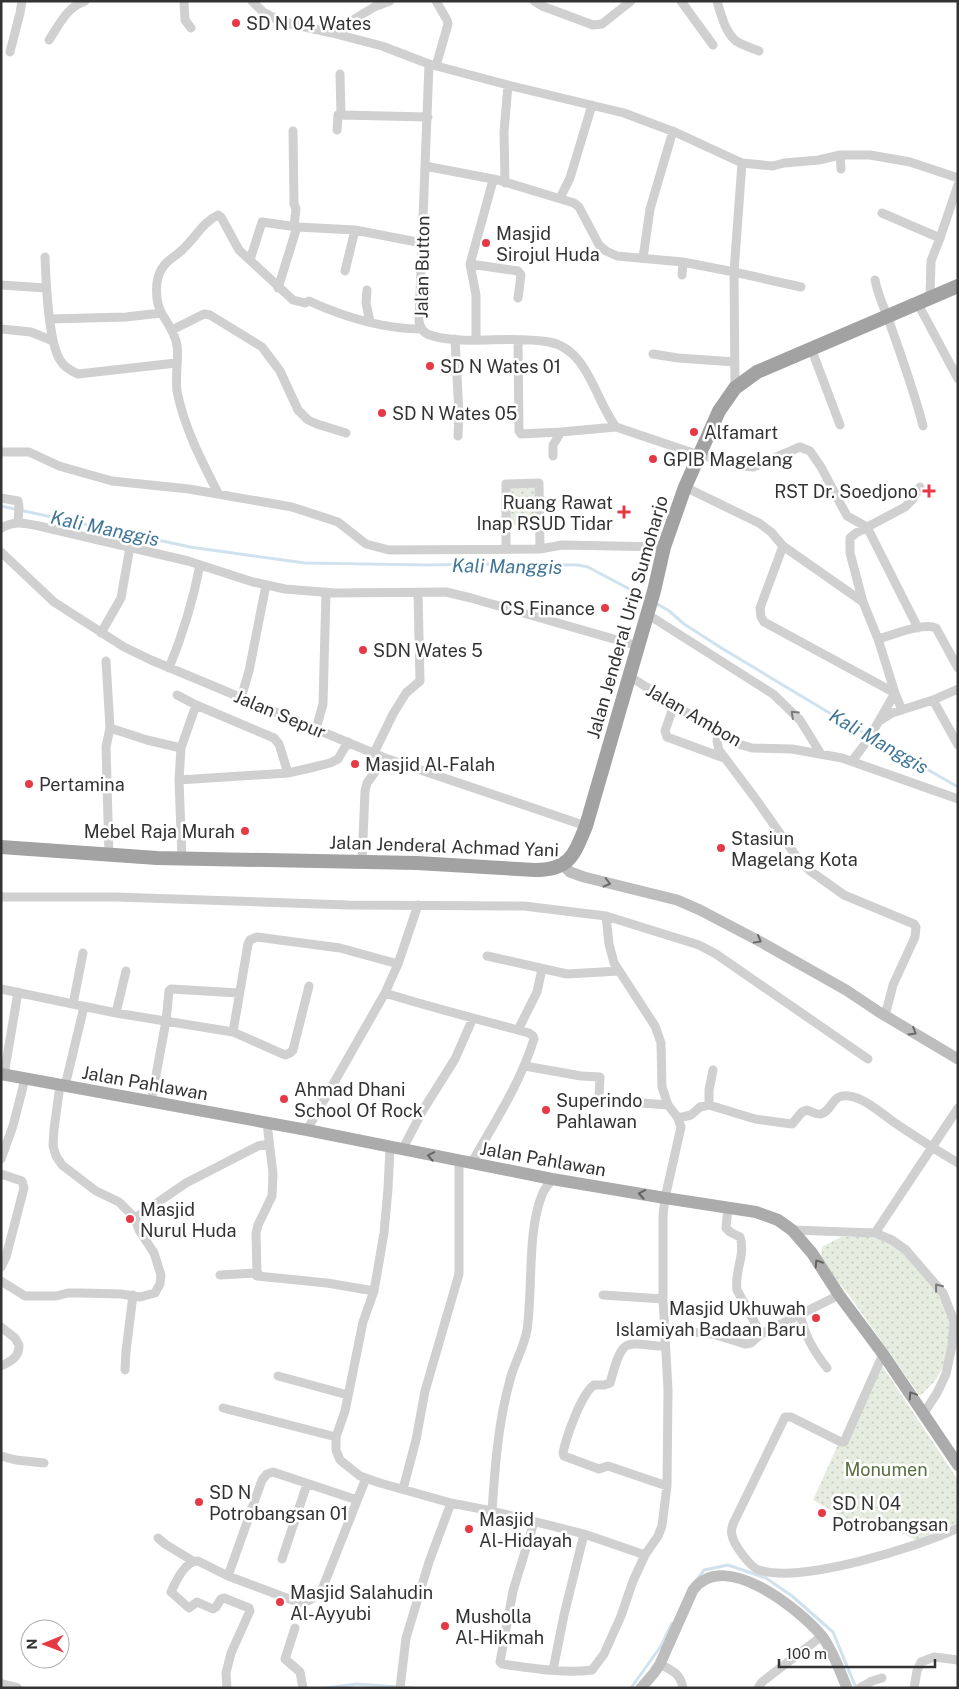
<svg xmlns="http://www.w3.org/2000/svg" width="959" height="1689" viewBox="0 0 959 1689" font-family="'Public Sans',sans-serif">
	<defs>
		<pattern id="park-dots" width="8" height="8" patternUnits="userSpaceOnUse" patternTransform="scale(1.25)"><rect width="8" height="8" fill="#e6ecdf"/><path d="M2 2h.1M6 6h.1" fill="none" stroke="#c6cbc0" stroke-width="1.8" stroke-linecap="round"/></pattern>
	</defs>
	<rect width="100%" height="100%" fill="#fff"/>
	<!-- park -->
	<path fill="url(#park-dots)" d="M536 487 537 525H509V488Z
		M865 1236 887 1241 907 1255 941 1296 950 1319 949 1342 945 1365 934 1382 920 1396 849 1295 821 1261 822 1247 841 1237Z
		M877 1358 958 1480V1523L916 1540 879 1522 868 1531 813 1500Z"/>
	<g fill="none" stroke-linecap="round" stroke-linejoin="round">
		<!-- stream -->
		<path stroke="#cfe2ee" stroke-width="3" d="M1 506 190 547 305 563 426 565 479 564 578 565 588 567 648 599
			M655 603 668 610 684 624 723 649 838 718 958 787
			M696 1581 704 1570 728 1565 766 1578 792 1596 833 1632 856 1688
			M326 1688 357 1684 413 1688
			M631 1688 661 1646 672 1623"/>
		<!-- minor -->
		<path stroke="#d0d0d0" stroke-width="9" d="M184 1 185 20 191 28
			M252 1 263 12 282 22 332 33 382 46 429 64 419 321C420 328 423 333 430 335 440 339 451 339 461 340 490 341 521 337 549 342 588 349 595 400 616 427L699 455 731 462 741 466 753 467 800 447 810 451 821 467 847 516 867 527 918 628
			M436 1 447 20 448 24 436 66
			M534 1 542 6 593 25 602 24 631 1
			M681 1 713 45
			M717 1C721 14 725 32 736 41 742 45 752 48 759 51
			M332 33 374 7 390 1
			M49 40C59 25 67 7 85 1
			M10 52 20 13 22 1
			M429 64 508 85 624 113 677 133 742 163 773 166 784 163 819 160 840 155H870L910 162 958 178
			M340 74 341 115 428 117
			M337 130 338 115H341
			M293 131 294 204 296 209 294 226
			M840 155 841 169
			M425 166 498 180
			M505 183 504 132 508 85
			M560 198 570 178 592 105
			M882 213 940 238 958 185
			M45 257C46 281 48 341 60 360 64 367 71 371 78 374L176 363
			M643 258 650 209 673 131
			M250 260 262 222 297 227
			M470 264 518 271 521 275 518 298
			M345 271 355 230
			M682 275 683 262 734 272 801 287
			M875 280C878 296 885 309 890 324 902 358 914 391 923 426
			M1 285 46 288
			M278 288 297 227 355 230 422 243
			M367 290 366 303 370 322
			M930 297 931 261 940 238
			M918 304 958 379
			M50 319 126 317 161 313
			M1 329 31 332 53 341
			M172 330 204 314 210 315 262 347 280 371 298 410 308 420 317 424 346 433
			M455 339 459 414 458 436
			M476 340V295L470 264 492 184 494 181 498 180 574 203 579 207 599 245 606 251 617 256 683 262
			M518 340 519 431 521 434 561 432
			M811 348 840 425
			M653 354 678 358 735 362
			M735 388 734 272 742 163
			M1 452H29L59 466 112 481 189 489 292 507 338 522 366 544 389 550 540 549 562 545 664 547
			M553 456V445L561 432 616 427
			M685 487 759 523 771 532 783 546 760 608 761 617 764 622 895 693 868 740 852 761
			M218 493C201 460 184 427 177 391 175 376 179 358 177 345 175 333 168 324 162 314 155 302 154 279 163 267 168 259 177 256 183 249 195 238 203 222 218 215L221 217 239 250 293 300 305 303 309 301C344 317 383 329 422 329
			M1 498 18 501 19 507 18 522
			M1 528C16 520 23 523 39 526L188 561 253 582 285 589 334 593 446 592 471 598 638 646
			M783 546 863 602
			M506 549V484L539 483 540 549
			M1 552 54 602 124 647 151 660 385 758 586 826
			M647 614 773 694 800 720 821 754
			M101 633 121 598 130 547
			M878 639C893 635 924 622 936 628L958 668
			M106 661 110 728 106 747 109 855
			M169 668C183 634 193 601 200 565
			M629 676 735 743 752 748 792 749 842 758 958 799
			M177 695 196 705
			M241 698 249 671 266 585
			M933 700 958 745
			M674 705 665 731 667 737 724 758
			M902 710 895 693 878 639 863 602 850 553V538L856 533 905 507 913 499 920 487
			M881 720 892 713 933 700 958 689
			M110 728 147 740 181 748
			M316 729 323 704 326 592
			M719 734 717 741 719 750 755 798 796 856 809 870 844 895 914 924 916 927 915 937 893 985 885 1016
			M374 753 393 714 406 693 420 681 418 593
			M179 780 288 773 310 768 330 763 338 759 348 742
			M182 859 179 780 181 748 196 705 274 738 279 744 288 773
			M362 862 365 791 367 783 385 758
			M1 897H116L348 905 524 906 606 916 699 945 716 954 868 1059
			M487 956 567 974 619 971
			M309 986 293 1050 290 1053 285 1055 233 1032 248 944 250 940 257 937 340 948 398 964
			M1 989 116 1013 233 1032
			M385 993C433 1008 481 1020 529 1033L533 1036 534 1039C520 1084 494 1123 471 1164
			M73 1004 83 953
			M116 1013 126 971
			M518 1030 537 992 542 969
			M525 1066 581 1076 600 1077 599 1096 603 1100 668 1105
			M4 1075 18 992
			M65 1086 84 1007
			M151 1102 166 1021 169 991 171 989 239 993
			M709 1105V1090L713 1070
			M678 1118 691 1115 700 1107 709 1105 755 1119 792 1124 802 1112 807 1110C811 1111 816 1115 821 1114 833 1111 831 1093 849 1096 865 1098 882 1114 895 1123 916 1137 936 1150 958 1163
			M267 1123 273 1174 272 1196 258 1225 256 1233 257 1276 327 1283 374 1291
			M307 1130 385 993 398 964 418 905
			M390 1147 388 1189 384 1233 374 1291 363 1322 345 1411 336 1437V1450L340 1460 360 1476 380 1483 451 1503 492 1511 584 1534 645 1555
			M402 1150 423 1110 455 1059 473 1018
			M1 1159 13 1126 25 1079
			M1 1174 22 1181 24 1188 6 1257 1 1267
			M728 1207 726 1228 730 1232 740 1237C746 1254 734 1272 737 1290L761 1334 839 1295
			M135 1218 186 1183 258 1146 269 1144
			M792 1230 875 1233 892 1240 906 1250 943 1293 954 1321 952 1346 946 1374 937 1393 924 1413
			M875 1233 958 1108
			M220 1275 258 1273
			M1 1281 25 1296H56L68 1293H80L121 1294 140 1297 155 1293 160 1284 161 1275 154 1253 139 1230 135 1218 119 1202 96 1191 62 1165 56 1156 53 1146 54 1129 60 1085
			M603 1295 663 1299
			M800 1314C805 1336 813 1350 827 1368
			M1 1327 15 1338 19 1345C19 1358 11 1361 1 1366
			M665 1330 713 1334 745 1344 751 1343 761 1334
			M660 1346C650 1346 637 1342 628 1345 618 1348 613 1374 610 1383L604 1385H594C581 1394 566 1438 563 1453L564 1456 599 1469 608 1466 667 1486
			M883 1354 844 1442H841L791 1417H785L733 1524C732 1527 731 1532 732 1535 733 1544 751 1568 759 1570 801 1584 918 1547 958 1528
			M125 1370 126 1351 133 1295
			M278 1376 348 1395
			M223 1408 336 1437
			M1 1456 16 1460 44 1463
			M403 1489 416 1440 425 1391 459 1274V1161
			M492 1511C495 1467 498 1423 510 1380 514 1363 524 1348 527 1330 533 1289 527 1232 542 1195 544 1189 549 1184 552 1179
			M534 1522 513 1591 500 1662 502 1664C531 1668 563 1674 592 1670L604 1654 621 1616 633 1581 645 1555 658 1536 662 1526 667 1486 668 1390 663 1299V1215L665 1198 681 1127 678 1118 668 1105 662 1087 661 1043 655 1026 614 963 609 944 606 916
			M158 1538 165 1544 193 1561
			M282 1559 307 1484
			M228 1576 262 1480 267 1474 273 1472 357 1500
			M295 1628 285 1659 300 1672 303 1688
			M660 1664C673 1671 680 1673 683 1688
			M553 1670 564 1615 584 1534
			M227 1688 226 1673 231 1653 250 1611 249 1608 224 1598 221 1599 216 1607 213 1609 197 1602 189 1608 171 1592C176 1581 185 1561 198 1561L228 1576 300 1603C311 1601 317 1597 323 1587L366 1478
			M400 1688 406 1638 429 1562 451 1503
			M758 1688 762 1682 822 1636
			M860 1688 872 1681 882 1678
			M914 1688 917 1671 921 1662 934 1657 958 1660"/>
		<!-- tertiary -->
		<path stroke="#d0d0d0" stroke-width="10" d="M1 1684 17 1688"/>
		<!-- secondary -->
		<path stroke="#bdbdbd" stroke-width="11" d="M563 865 570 872 584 877 677 900 700 910 761 942 846 990 879 1012 958 1059
			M641 1688 654 1673 660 1664 693 1590C724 1548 799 1609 822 1636 833 1651 840 1671 847 1688"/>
		<!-- primary -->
		<path stroke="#ababab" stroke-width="12" d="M1 1074 307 1130 552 1179 665 1198 756 1212 778 1220 792 1230 812 1253 839 1295 883 1354 958 1465"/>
		<!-- trunk -->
		<path stroke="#a2a2a2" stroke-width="14" d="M1 847 157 858 417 863 535 870C570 870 574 855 586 826L654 591 664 547 685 487 719 411 735 388 757 372 958 286"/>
	</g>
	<!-- one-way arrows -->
	<defs><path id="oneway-chevron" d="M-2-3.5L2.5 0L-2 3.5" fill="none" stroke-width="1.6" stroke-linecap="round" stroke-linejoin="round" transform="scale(1.25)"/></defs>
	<g stroke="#7a7a7a">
		<use href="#oneway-chevron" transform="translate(794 714) rotate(-137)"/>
		<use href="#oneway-chevron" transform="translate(938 1287) rotate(-128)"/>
	</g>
	<g stroke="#6a6a6a">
		<use href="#oneway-chevron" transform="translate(607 883) rotate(14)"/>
		<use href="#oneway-chevron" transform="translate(758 940) rotate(29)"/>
		<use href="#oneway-chevron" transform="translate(913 1032) rotate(31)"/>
	</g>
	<g stroke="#636363">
		<use href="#oneway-chevron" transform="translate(431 1156) rotate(-169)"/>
		<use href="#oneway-chevron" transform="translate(642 1194) rotate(-170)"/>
		<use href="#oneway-chevron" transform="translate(818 1263) rotate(-123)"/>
		<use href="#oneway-chevron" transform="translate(912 1395) rotate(-124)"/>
	</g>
	<!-- markers -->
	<g fill="#e63946" stroke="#fff" stroke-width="2">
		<circle cx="236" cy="23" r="5"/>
		<circle cx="486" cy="243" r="5"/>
		<circle cx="430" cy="366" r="5"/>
		<circle cx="382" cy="413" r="5"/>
		<circle cx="694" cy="432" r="5"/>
		<circle cx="653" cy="459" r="5"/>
		<path d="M926.5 483.5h5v5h5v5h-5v5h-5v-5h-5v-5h5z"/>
		<path d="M621.5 504.5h5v5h5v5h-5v5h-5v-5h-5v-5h5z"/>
		<circle cx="605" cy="608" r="5"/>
		<circle cx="363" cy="650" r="5"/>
		<circle cx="355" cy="764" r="5"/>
		<circle cx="29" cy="784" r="5"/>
		<circle cx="245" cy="831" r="5"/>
		<circle cx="721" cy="848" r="5"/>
		<circle cx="284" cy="1099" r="5"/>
		<circle cx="546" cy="1110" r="5"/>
		<circle cx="130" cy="1219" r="5"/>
		<circle cx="816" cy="1318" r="5"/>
		<circle cx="199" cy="1502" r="5"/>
		<circle cx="822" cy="1513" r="5"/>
		<circle cx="469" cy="1529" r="5"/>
		<circle cx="280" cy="1602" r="5"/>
		<circle cx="445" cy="1626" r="5"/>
	</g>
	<g text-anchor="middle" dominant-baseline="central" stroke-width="5" stroke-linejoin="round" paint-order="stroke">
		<!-- poi labels -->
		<g font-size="18" fill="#333" stroke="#fff" text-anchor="start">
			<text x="246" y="23">SD N 04 Wates</text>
			<text x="496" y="233">Masjid<tspan x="496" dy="21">Sirojul Huda</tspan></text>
			<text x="440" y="366">SD N Wates 01</text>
			<text x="392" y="413">SD N Wates 05</text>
			<text x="704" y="432">Alfamart</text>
			<text x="663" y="459">GPIB Magelang</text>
			<text x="918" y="491" text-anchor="end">RST Dr. Soedjono</text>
			<text x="613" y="502" text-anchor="end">Ruang Rawat<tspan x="613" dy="21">Inap RSUD Tidar</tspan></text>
			<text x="595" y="608" text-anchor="end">CS Finance</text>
			<text x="373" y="650">SDN Wates 5</text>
			<text x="365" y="764">Masjid Al-Falah</text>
			<text x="39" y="784">Pertamina</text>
			<text x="235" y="831" text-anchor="end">Mebel Raja Murah</text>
			<text x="731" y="838">Stasiun<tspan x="731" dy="21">Magelang Kota</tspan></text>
			<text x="294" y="1089">Ahmad Dhani<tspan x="294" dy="21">School Of Rock</tspan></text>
			<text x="556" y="1100">Superindo<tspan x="556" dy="21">Pahlawan</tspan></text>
			<text x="140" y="1209">Masjid<tspan x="140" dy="21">Nurul Huda</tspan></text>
			<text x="806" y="1308" text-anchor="end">Masjid Ukhuwah<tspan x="806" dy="21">Islamiyah Badaan Baru</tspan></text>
			<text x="209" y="1492">SD N<tspan x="209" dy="21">Potrobangsan 01</tspan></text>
			<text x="832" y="1503">SD N 04<tspan x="832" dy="21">Potrobangsan</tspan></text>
			<text x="479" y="1519">Masjid<tspan x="479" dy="21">Al-Hidayah</tspan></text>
			<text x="290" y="1592">Masjid Salahudin<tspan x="290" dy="21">Al-Ayyubi</tspan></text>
			<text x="455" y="1616">Musholla<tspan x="455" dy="21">Al-Hikmah</tspan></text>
		</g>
		<!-- street labels -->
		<g font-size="18" fill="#333" stroke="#fff">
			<text transform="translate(422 267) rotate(-89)">Jalan Button</text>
			<text transform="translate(627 617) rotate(-74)">Jalan Jenderal Urip Sumoharjo</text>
			<text transform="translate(280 714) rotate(23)">Jalan Sepur</text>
			<text transform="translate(694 715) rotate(30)">Jalan Ambon</text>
			<text transform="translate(444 846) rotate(2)">Jalan Jenderal Achmad Yani</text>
			<text transform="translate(145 1083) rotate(10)">Jalan Pahlawan</text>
			<text transform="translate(543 1159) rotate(10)">Jalan Pahlawan</text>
		</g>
		<!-- park labels -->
		<g font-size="18" fill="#56703f" stroke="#fff">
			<text x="886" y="1469">Monumen</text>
		</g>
		<!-- water labels -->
		<g font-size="19" font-style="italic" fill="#3f7597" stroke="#fff">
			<text transform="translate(105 528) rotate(12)">Kali Manggis</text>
			<text transform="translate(507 566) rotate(1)">Kali Manggis</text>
			<text transform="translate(879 741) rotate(30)">Kali Manggis</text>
		</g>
	</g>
	<!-- border -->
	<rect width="959" height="1689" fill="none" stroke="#333333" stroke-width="5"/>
	<!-- north arrow -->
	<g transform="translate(45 1644) rotate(269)"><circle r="24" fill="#ffffff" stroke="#adadad"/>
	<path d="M0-4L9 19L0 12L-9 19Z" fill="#e63946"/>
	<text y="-8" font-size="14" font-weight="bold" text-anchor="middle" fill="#333333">N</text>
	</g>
	<!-- scale -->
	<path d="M779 1659v8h156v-8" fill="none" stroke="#333333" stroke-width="2.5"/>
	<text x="786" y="1659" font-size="15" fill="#333333" stroke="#ffffff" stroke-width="4" paint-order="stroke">100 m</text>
</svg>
